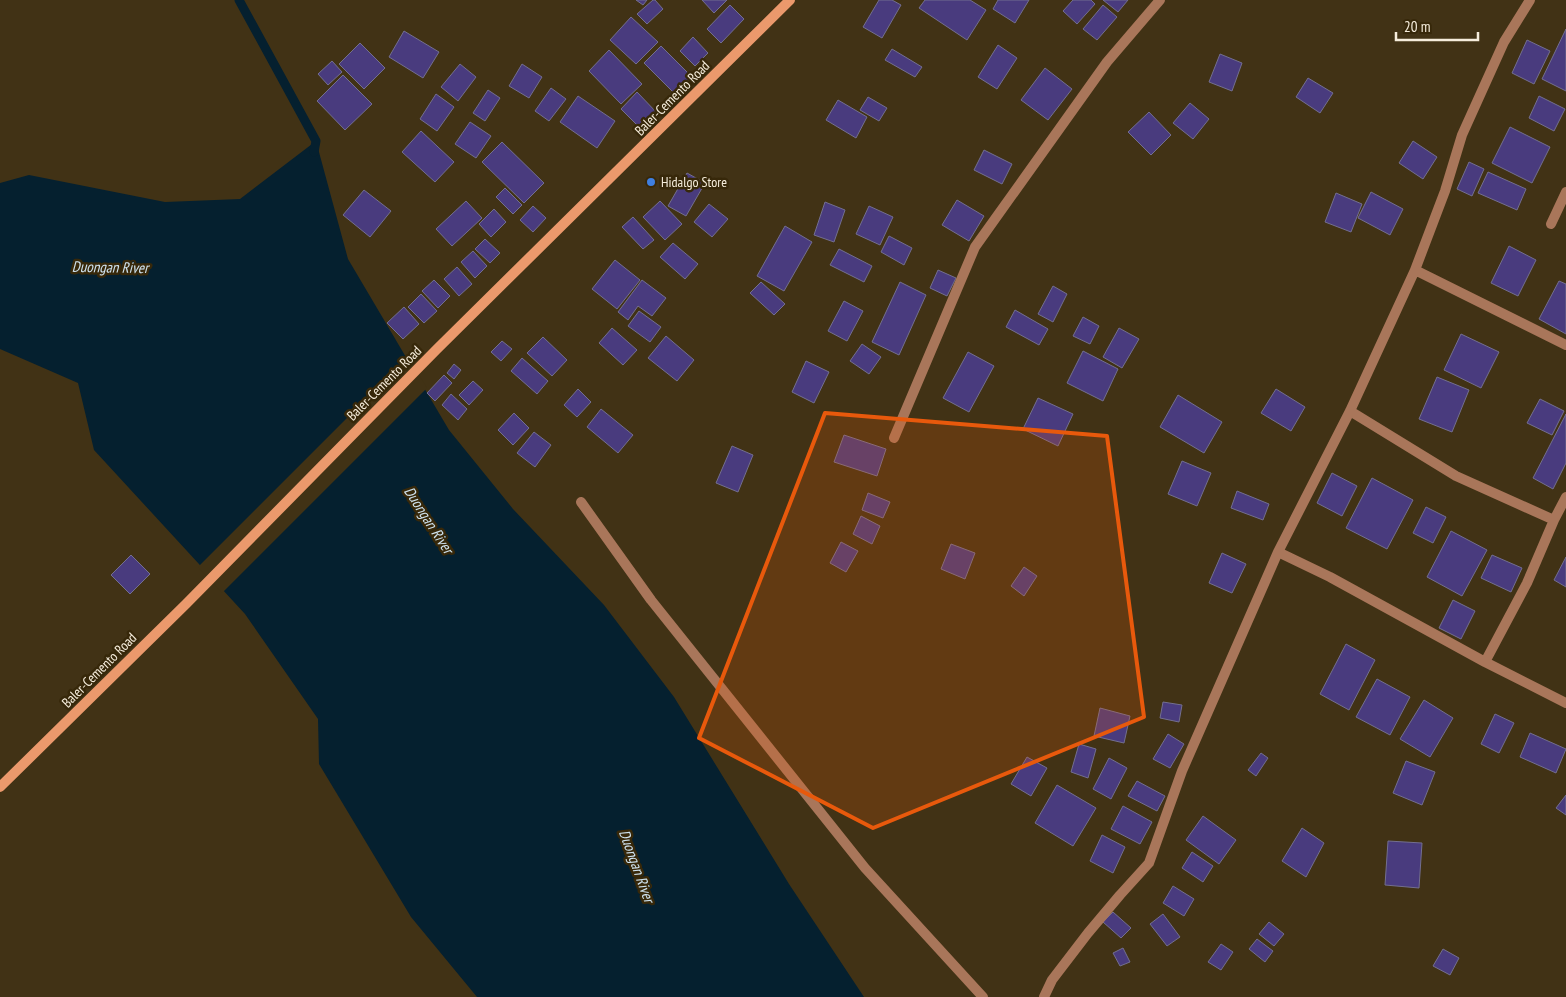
<svg xmlns="http://www.w3.org/2000/svg" width="1566" height="997" viewBox="0 0 1566 997" font-family="'PT Sans Narrow',sans-serif">
	<rect width="100%" height="100%" fill="#413215"/>
	<!-- water -->
	<path fill="#05202f" d="M316 141 348 259 449 430 513 509 604 605 674 697 789 884 864 997H477L411 917 319 764 318 719 245 614 94 450 78 383 0 349V183L29 175 165 202 240 199Z"/>
	<!-- pier -->
	<path fill="#413215" d="M408 357 427 388 222 593 198 567Z"/>
	<g fill="none" stroke-linecap="round" stroke-linejoin="round">
		<!-- stream -->
		<path stroke="#05202f" stroke-width="9" d="M239 0 316 141 314 152"/>
	</g>
	<!-- building -->
	<path fill="#493b7e" stroke="#736f8f" d="M636 0H647L643 5Z
		M653 0H655L663 9 647 24 637 14Z
		M702 0H727L714 13Z
		M879 0H892L901 5 882 38 863 27Z
		M925 0H970L986 10 967 40 919 8Z
		M998 0H1029L1015 23 993 9Z
		M1073 0H1091L1095 4 1077 24 1063 11Z
		M1103 0H1128L1118 12Z
		M730 5 744 19 721 43 707 29Z
		M1103 5 1117 17 1097 40 1083 29Z
		M631 17 658 42 636 64 610 40Z
		M1566 29V91L1542 79Z
		M404 31 439 52 423 78 389 57Z
		M693 37 708 53 695 66 680 51Z
		M1527 40 1550 51 1534 84 1512 73Z
		M360 43 385 68 364 89 339 64Z
		M998 45 1017 58 997 89 978 77Z
		M661 46 692 77 675 94 644 63Z
		M892 49 922 67 915 77 885 60Z
		M609 50 642 84 621 104 589 71Z
		M1220 54 1242 63 1232 91 1209 82Z
		M332 61 342 72 328 85 318 74Z
		M460 64 476 77 458 101 441 87Z
		M522 64 542 77 529 98 509 86Z
		M1045 68 1072 89 1048 120 1021 100Z
		M343 75 372 104 345 130 317 101Z
		M1308 78 1333 93 1320 113 1296 97Z
		M551 88 566 99 549 121 535 111Z
		M488 90 500 98 485 121 473 113Z
		M637 92 658 114 642 130 621 109Z
		M436 94 454 107 437 131 420 119Z
		M578 96 615 121 597 148 560 122Z
		M1539 96 1565 109 1554 131 1529 118Z
		M868 97 887 108 879 121 860 110Z
		M838 100 867 117 856 138 826 120Z
		M1190 103 1209 119 1193 139 1173 123Z
		M1149 112 1171 135 1151 155 1128 132Z
		M470 122 491 136 476 158 455 144Z
		M1510 127 1550 147 1532 183 1492 163Z
		M421 131 454 162 435 182 402 152Z
		M1413 141 1437 157 1423 179 1399 163Z
		M502 142 544 183 524 203 482 162Z
		M984 150 1012 164 1002 184 974 170Z
		M1469 162 1484 169 1472 196 1457 189Z
		M1488 172 1526 189 1517 210 1478 193Z
		M687 173 705 183 686 216 668 206Z
		M505 188 522 205 513 214 496 197Z
		M364 190 391 211 370 237 343 215Z
		M1371 192 1403 209 1390 235 1358 218Z
		M1336 193 1362 204 1351 232 1325 222Z
		M957 200 984 216 969 241 942 225Z
		M466 201 482 218 452 246 436 229Z
		M660 201 682 224 665 240 643 217Z
		M825 202 845 210 834 242 814 235Z
		M709 204 728 219 712 237 694 222Z
		M533 206 546 218 533 232 520 220Z
		M869 206 893 217 880 245 856 234Z
		M494 209 506 222 491 237 479 224Z
		M633 217 654 240 643 249 622 227Z
		M785 226 812 242 784 291 757 276Z
		M889 236 912 248 904 265 881 252Z
		M485 239 500 253 490 263 475 249Z
		M673 243 698 264 685 279 660 257Z
		M1509 246 1536 260 1518 296 1491 283Z
		M839 249 872 266 864 282 830 265Z
		M473 251 487 266 475 278 461 262Z
		M615 260 640 280 617 309 592 289Z
		M457 267 472 284 459 296 444 279Z
		M938 270 956 278 947 296 930 288Z
		M434 280 450 296 438 308 422 291Z
		M642 280 666 298 652 316 638 306 628 320 618 312Z
		M1559 281 1566 284V334L1539 319Z
		M761 282 785 304 774 315 750 293Z
		M900 282 926 295 899 355 872 342Z
		M1053 286 1067 294 1053 322 1038 314Z
		M421 294 437 311 424 323 408 307Z
		M844 301 863 311 847 341 828 331Z
		M404 307 419 324 403 339 387 323Z
		M1015 310 1048 329 1039 345 1006 327Z
		M639 311 661 327 650 342 628 326Z
		M1083 317 1099 326 1090 344 1073 336Z
		M612 328 637 350 623 365 599 343Z
		M1119 328 1139 339 1122 368 1103 357Z
		M1461 334 1499 352 1481 388 1444 370Z
		M666 336 694 360 677 381 648 358Z
		M543 337 567 360 552 376 527 353Z
		M502 341 512 349 501 361 491 352Z
		M862 344 881 357 869 374 850 361Z
		M1083 351 1118 369 1103 401 1067 383Z
		M968 352 994 366 969 412 943 398Z
		M522 358 548 381 537 394 511 371Z
		M806 361 829 372 814 403 792 392Z
		M454 364 461 370 454 379 447 373Z
		M444 375 452 383 435 401 427 393Z
		M1437 377 1469 390 1452 432 1419 419Z
		M473 381 483 390 469 405 459 395Z
		M578 389 591 402 577 417 564 405Z
		M1276 389 1305 407 1291 431 1261 413Z
		M451 394 467 409 458 420 442 405Z
		M1178 395 1222 422 1204 453 1160 427Z
		M1038 398 1073 414 1058 446 1023 429Z
		M1540 399 1564 411 1552 435 1527 423Z
		M601 409 633 435 618 453 587 427Z
		M514 413 529 428 513 445 498 430Z
		M1566 414V463L1553 489 1533 478Z
		M534 432 551 445 535 467 517 453Z
		M844 435 886 449 877 476 834 462Z
		M732 446 753 455 738 492 716 483Z
		M1182 461 1211 473 1197 506 1168 494Z
		M1332 473 1357 486 1342 516 1317 503Z
		M1372 478 1413 500 1387 549 1346 528Z
		M1237 491 1269 504 1263 520 1231 508Z
		M868 493 890 502 883 518 862 510Z
		M1426 507 1446 517 1433 543 1413 533Z
		M861 516 880 526 872 544 853 534Z
		M1451 531 1487 550 1462 596 1427 577Z
		M841 542 858 551 846 572 830 563Z
		M951 544 975 553 965 579 941 569Z
		M1222 553 1246 564 1232 593 1209 583Z
		M131 555 150 574 130 594 111 575Z
		M1492 555 1522 568 1511 592 1481 578Z
		M1566 557V587L1554 580Z
		M1024 567 1037 576 1024 596 1011 586Z
		M1453 600 1475 611 1461 639 1439 628Z
		M1346 644 1375 660 1349 710 1320 694Z
		M1377 679 1410 697 1390 735 1356 717Z
		M1424 700 1453 718 1430 757 1400 739Z
		M1163 702 1182 705 1179 722 1160 718Z
		M1100 708 1130 716 1124 743 1094 736Z
		M1495 714 1514 723 1499 753 1481 744Z
		M1530 733 1566 749 1556 773 1520 757Z
		M1168 734 1184 744 1170 768 1153 759Z
		M1079 744 1096 749 1088 778 1071 772Z
		M1261 753 1268 758 1256 776 1248 770Z
		M1027 757 1047 768 1031 796 1011 784Z
		M1109 758 1127 768 1111 799 1093 789Z
		M1406 761 1435 772 1422 805 1393 793Z
		M1137 781 1165 796 1157 811 1128 796Z
		M1057 785 1096 808 1073 846 1035 823Z
		M1566 795V815L1556 808Z
		M1123 806 1152 822 1140 844 1111 829Z
		M1203 816 1236 840 1219 864 1186 840Z
		M1302 828 1324 843 1306 877 1282 861Z
		M1102 835 1125 847 1113 873 1090 861Z
		M1388 841 1422 843 1419 888 1385 885Z
		M1192 852 1213 866 1203 882 1182 868Z
		M1173 886 1194 899 1184 916 1163 903Z
		M1113 912 1131 928 1121 938 1103 922Z
		M1163 914 1180 937 1167 946 1150 924Z
		M1269 922 1284 934 1274 946 1259 934Z
		M1257 939 1273 951 1265 962 1249 949Z
		M1221 944 1233 952 1221 970 1208 962Z
		M1123 948 1130 962 1120 966 1113 953Z
		M1443 949 1459 958 1450 975 1433 966Z"/>
	<g fill="none" stroke-linecap="round" stroke-linejoin="round">
		<!-- street -->
		<path stroke="#a9765a" stroke-width="10" d="M1551 224 1566 192
			M1415 270 1566 345
			M1350 411 1456 476 1554 520
			M894 438 975 247 1107 62 1160 0
			M581 502 651 600 865 868 983 997
			M1278 552 1330 577 1485 662 1566 703
			M1485 662 1527 583 1554 520 1566 497
			M1044 997 1052 980 1088 933 1120 895 1149 863 1182 771 1278 552 1350 411 1415 270 1445 191 1462 135 1504 42 1530 0"/>
		<!-- secondary -->
		<path stroke="#eb996c" stroke-width="10" d="M0 787 186 604 437 349 790 0"/>
	</g>
	<!-- marked area -->
	<path fill="#e8590c" fill-opacity="0.2" stroke="#e8590c" stroke-width="4" stroke-linejoin="round" d="M825 413 1107 436 1144 717 873 828 699 738Z"/>
	<!-- markers -->
	<circle fill="#3f7fe0" stroke="#37280a" stroke-width="2" cx="651" cy="182" r="5"/>
	<g text-anchor="middle" dominant-baseline="central" stroke-width="5" stroke-linejoin="round" paint-order="stroke">
		<!-- street labels -->
		<g font-size="14" fill="#f6eddc" stroke="#37280a">
			<text transform="translate(672 98) rotate(-45)">Baler-Cemento Road</text>
			<text transform="translate(384 383) rotate(-45)">Baler-Cemento Road</text>
			<text transform="translate(99 670) rotate(-45)">Baler-Cemento Road</text>
		</g>
		<!-- poi labels -->
		<g font-size="14" fill="#f6eddc" stroke="#37280a" text-anchor="start">
			<text x="661" y="182">Hidalgo Store</text>
		</g>
		<!-- water labels -->
		<g font-size="15" font-style="italic" fill="#cfe3f0" stroke="#37280a">
			<text transform="translate(110 267) rotate(1)">Duongan River</text>
			<text transform="translate(429 520) rotate(57)">Duongan River</text>
			<text transform="translate(637 866) rotate(70)">Duongan River</text>
		</g>
	</g>
	<!-- scale -->
	<path d="M1396 32v8h82v-8" fill="none" stroke="#f6eddc" stroke-width="2.5"/>
	<text x="1404" y="32" font-size="15" fill="#f6eddc" stroke="#37280a" stroke-width="4" paint-order="stroke">20 m</text>
</svg>
